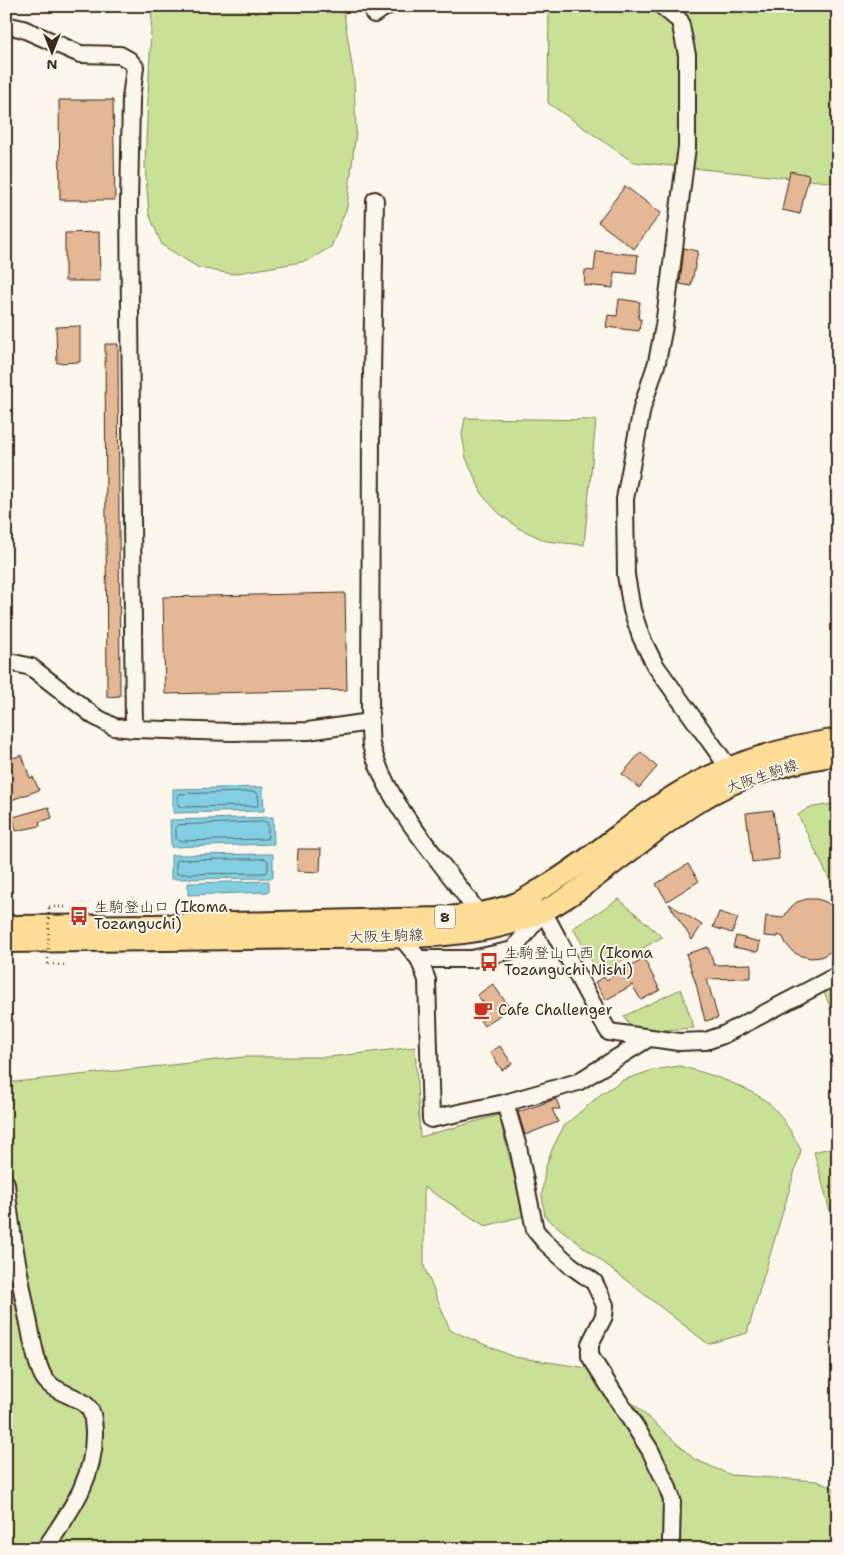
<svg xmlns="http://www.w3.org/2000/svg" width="844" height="1555" viewBox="0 0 844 1555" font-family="'Shantell Sans','Klee One',sans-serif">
	<rect width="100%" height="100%" fill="#fbf7ec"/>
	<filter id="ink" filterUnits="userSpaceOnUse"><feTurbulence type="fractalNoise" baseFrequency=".02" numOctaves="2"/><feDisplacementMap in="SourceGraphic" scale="10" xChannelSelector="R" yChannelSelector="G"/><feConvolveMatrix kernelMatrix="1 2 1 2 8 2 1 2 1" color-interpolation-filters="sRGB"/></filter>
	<g filter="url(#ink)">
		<!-- green -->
		<path fill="#c8e197" stroke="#82865a" d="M152 6H325L344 14 354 79 356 131 347 207 331 247 307 261 232 274 199 268 162 245 149 214 145 166Z
			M549 6H838V183L633 162 548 103Z
			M465 418 596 420 584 545 546 541 518 528 499 513 483 496 466 458 462 434Z
			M838 803V897L798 815 808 808Z
			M619 899 662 937 599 974 573 928Z
			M838 987V1026L824 992Z
			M681 989 694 1028 634 1032 624 1016Z
			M415 1047 420 1137 499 1115 524 1216 485 1226 424 1187V1266L450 1330 514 1357 588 1368 636 1406 694 1459 731 1475 817 1481 838 1490V1549H6V1081L15 1082 244 1057H329Z
			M679 1066C705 1072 755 1088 774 1108 785 1121 793 1135 801 1150L747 1333 708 1344 545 1217 542 1195 545 1169 553 1147 564 1126 601 1094 623 1080 653 1070Z
			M838 1146V1218L832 1219 814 1152Z"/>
		<!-- water -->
		<path fill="#82cee2" stroke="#668c94" d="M263 787 264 811 173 813V789Z
			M273 817 274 844 171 847 170 820Z
			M273 854V878L171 879V855Z
			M269 881V892L188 895V883Z"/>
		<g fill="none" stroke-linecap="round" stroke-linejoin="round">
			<!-- shore -->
			<path stroke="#576c6c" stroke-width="1" d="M256 792 258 794 259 803 257 806 181 807 178 805V796L180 794Z
				M266 822 268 824V836L267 839 179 841 176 839V827L178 825Z
				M266 859 268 861V870L266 873 178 874 176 872V862L178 860Z"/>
		</g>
		<!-- building -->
		<path fill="#e4b795" stroke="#3b2a1e" d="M59 100H113L115 200H60Z
			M790 171 809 175 800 214 782 210Z
			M625 186 661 213 634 249 598 222Z
			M99 232 100 281H65V233Z
			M684 248 698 251 691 286 680 284Z
			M596 251 638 255 636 274 614 272 613 288 584 285 585 270 594 271Z
			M619 299 640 302 638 319H641L639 331 606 327 608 315 617 316Z
			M80 326V362L57 363 56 327Z
			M105 344H118L120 696 107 697Z
			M345 593 347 690 165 694 163 597Z
			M641 752 657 767 639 788 622 774Z
			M22 755 30 778 33 777 39 790 6 802V760Z
			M49 807 52 818 39 822 40 826 16 831 13 817Z
			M773 810 779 859 752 862 746 813Z
			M298 849H321L320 872 297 871Z
			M688 864 699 881 667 901 656 884Z
			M807 899H817L826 902 834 908 838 914V943L830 952 821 957 811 958 801 956 793 952 786 944 783 937 778 935V937L764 936 766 916 783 918 790 908 797 902Z
			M669 904 702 925 692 940Z
			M719 912 738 918 732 933 713 927Z
			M736 936 760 942 758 952 733 947Z
			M708 947 714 965 751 964V978L707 979 718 1018 705 1021 696 984 686 954Z
			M644 959 660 990 641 1000 632 985 606 1000 595 982 604 977 606 980Z
			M493 984 510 1008 484 1026 476 1014 486 1006 477 995Z
			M500 1046 512 1064 502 1070 490 1052Z
			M556 1099 560 1109H552L558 1122 525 1135 518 1112Z"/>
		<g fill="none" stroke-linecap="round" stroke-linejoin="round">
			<!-- minor casing -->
			<g stroke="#3b2a1e" stroke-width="20">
				<path id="minor" d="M662 6 680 21 687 55V147L664 326 657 362 642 408 625 499 626 575 632 610 641 637 655 665 729 768
					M374 14 387 6
					M6 25 23 29 80 54 120 55 129 60 135 67 131 99 129 204 134 729
					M375 200 371 432 370 722C370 730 370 738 371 745 389 810 441 859 478 913
					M6 661 31 667 94 716 114 727 134 729 231 732 308 731 370 722
					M401 937 419 959 427 980 431 1119 505 1103 578 1082 649 1038
					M419 959H472L513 950 543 911 598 1014 609 1032 679 1042 706 1041 723 1035 838 975
					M505 1103 518 1147 535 1230 545 1242 570 1265 594 1282 605 1305 604 1316 590 1344V1356L650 1450 667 1485 672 1500 671 1542
					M6 1183C10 1229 19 1274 28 1319 32 1337 34 1357 42 1374 50 1392 71 1393 85 1404 94 1411 93 1421 94 1432 95 1479 70 1511 45 1549"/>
			</g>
			<!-- major casing -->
			<g stroke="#3b2a1e" stroke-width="24">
				<path id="major" d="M6 926 154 925 439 918C465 915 492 913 517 903 526 899 535 892 543 888 594 859 636 816 687 788 733 762 786 747 838 739
					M6 942C112 940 218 940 324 938 390 937 463 941 525 919 558 908 594 878 622 857 645 840 668 821 693 805 736 777 788 762 838 755"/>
			</g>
			<!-- path -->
			<path stroke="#3b2a1e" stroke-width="2.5" stroke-dasharray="1 4" stroke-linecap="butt" d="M49 907H65
				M48 964 65 965"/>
			<!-- minor -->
			<use href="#minor" stroke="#fbf7ec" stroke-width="16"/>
			<!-- major -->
			<use href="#major" stroke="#fedd96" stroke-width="20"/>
			<!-- path-bridge -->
			<path stroke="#3b2a1e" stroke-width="2.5" stroke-dasharray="1 4" stroke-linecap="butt" d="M48 964 49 907"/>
		</g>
	</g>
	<!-- icons -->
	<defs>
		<g id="bus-bare" transform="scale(1.5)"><path d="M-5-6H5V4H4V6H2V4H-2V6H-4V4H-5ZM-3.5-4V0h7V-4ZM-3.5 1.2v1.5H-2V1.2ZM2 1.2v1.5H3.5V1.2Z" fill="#c8321e" stroke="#fbf7ec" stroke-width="2.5" paint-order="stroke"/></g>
		<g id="cafe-bare" transform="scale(1.5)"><path d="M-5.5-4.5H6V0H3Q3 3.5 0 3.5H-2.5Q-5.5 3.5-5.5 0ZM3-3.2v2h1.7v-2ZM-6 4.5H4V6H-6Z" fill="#c8321e" stroke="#fbf7ec" stroke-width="2.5" paint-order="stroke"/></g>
	</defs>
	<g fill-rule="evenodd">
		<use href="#bus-bare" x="79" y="916"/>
		<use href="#bus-bare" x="489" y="962"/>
		<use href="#cafe-bare" x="483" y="1010"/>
	</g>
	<g text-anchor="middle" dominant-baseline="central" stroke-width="4" stroke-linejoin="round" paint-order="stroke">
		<!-- shield labels -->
		<rect fill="#fbf7ec" stroke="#75685c" stroke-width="1" x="435" y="905.5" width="20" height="23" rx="4"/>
		<g font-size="14" font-weight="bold" fill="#3b2a1e">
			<text x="445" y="917">8</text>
		</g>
		<!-- street labels -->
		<g font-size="15" fill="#3b2a1e" stroke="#fbf7ec">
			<text transform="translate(762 776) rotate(-19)">大阪生駒線</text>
			<text transform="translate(386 936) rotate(-2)">大阪生駒線</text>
		</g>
		<!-- poi labels -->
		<g font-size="15" fill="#3b2a1e" stroke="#fbf7ec" text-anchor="start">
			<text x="94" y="907">生駒登山口 (Ikoma<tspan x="94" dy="17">Tozanguchi)</tspan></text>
			<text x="504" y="953">生駒登山口西 (Ikoma<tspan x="504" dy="17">Tozanguchi Nishi)</tspan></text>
			<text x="498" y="1010">Cafe Challenger</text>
		</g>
	</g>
	<!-- margin -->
	<rect width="844" height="1555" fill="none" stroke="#fbf7ec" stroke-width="25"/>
	<rect x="12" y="12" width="819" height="1530" fill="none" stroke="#3b2a1e" stroke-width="2" filter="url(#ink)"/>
	<!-- north arrow -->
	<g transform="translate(52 52) rotate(180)" stroke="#fbf7ec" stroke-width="4" paint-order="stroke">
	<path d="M0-4L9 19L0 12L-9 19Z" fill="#3b2a1e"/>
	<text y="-8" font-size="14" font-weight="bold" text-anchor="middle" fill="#3b2a1e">N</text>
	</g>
</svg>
